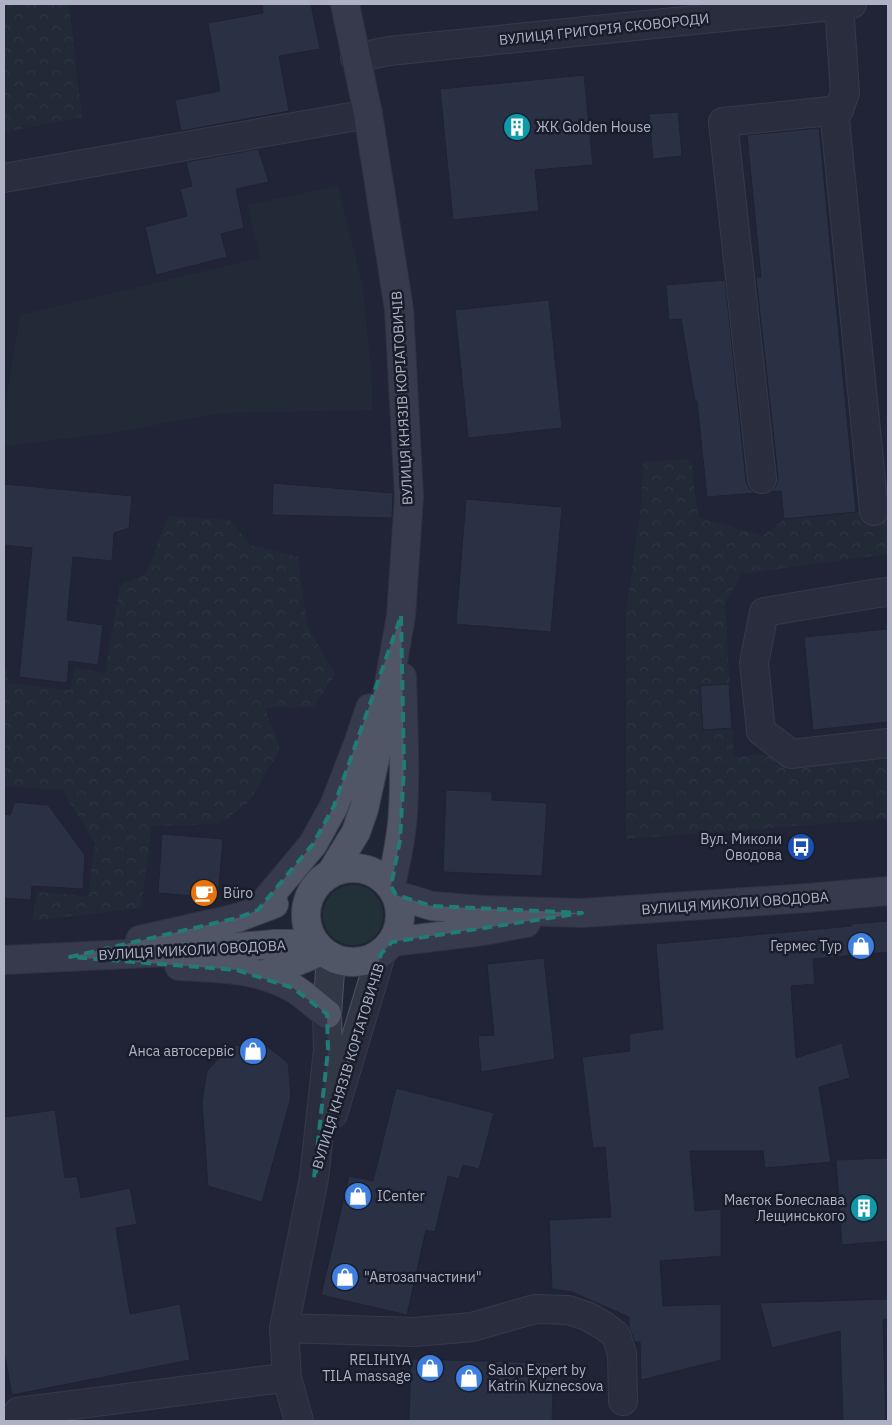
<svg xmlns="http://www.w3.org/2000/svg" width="892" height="1425" viewBox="0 0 892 1425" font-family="'IBM Plex Sans',sans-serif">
	<defs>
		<pattern id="forest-crowns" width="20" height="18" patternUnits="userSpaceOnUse" patternTransform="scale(1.25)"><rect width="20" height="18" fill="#223137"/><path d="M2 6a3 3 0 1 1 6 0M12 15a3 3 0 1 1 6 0" fill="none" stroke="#404c52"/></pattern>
	</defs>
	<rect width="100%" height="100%" fill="#202536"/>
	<!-- grass -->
	<path fill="#223137" d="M338 186 363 287 372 384V410L222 413 104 434 4 446V414L20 315 260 258 247 205Z
		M323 915a30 30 0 1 1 60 0a30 30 0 1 1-60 0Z"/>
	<!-- forest -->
	<path fill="url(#forest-crowns)" d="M4 4H69L82 117 5 132 4 125Z
		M687 459 692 466 698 517 763 536 784 519 856 512 888 518V554L742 574 725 604 734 757 888 744V819L626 839V612L641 506 643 462Z
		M168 516 230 520 251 545 298 557 307 625 335 674 314 707 265 708 280 749 249 802 220 824 152 826 141 908 32 921 37 892 88 896 95 843 62 790 4 786 6 740 4 739V669H7L8 683 70 690 75 668 105 673 120 585 146 574Z"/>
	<!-- building -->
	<path fill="#394054" stroke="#1b1f2d" d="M262 4H311L320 49 279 56 289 111 181 131 175 100 220 91 208 23 263 13Z
		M584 75 593 165 535 170 539 211 453 220 440 89Z
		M678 112 682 156 653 159 649 114Z
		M819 128 856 512 784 519 781 491 771 492 776 486 778 477 756 277H761L747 135Z
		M258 149 269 182 236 189 244 228 221 234 227 257 156 275 145 227 187 216 180 189 192 186 186 162Z
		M725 280 746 481 749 488 755 493 707 497 697 401H695L681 319 669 320 666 285Z
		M549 300 562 428 468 438 455 310Z
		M273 483 393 493 392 518 272 515Z
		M4 484 132 496 129 528 114 533 112 561 73 557 67 620 103 625 98 665 69 661 67 683 19 677 32 548 4 545Z
		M466 499 562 507 551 632 456 624Z
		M888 629V722L813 730 804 637Z
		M729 684 732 728 703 730 700 686Z
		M446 790 492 792V800L547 803 542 876 443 872Z
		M15 802 48 805 85 855 83 889 32 886 31 900 4 898V814L10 815Z
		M162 834 223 839 218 898 158 893Z
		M888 921V952L813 959 815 984 791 986 796 1058 842 1043 850 1078 819 1087 831 1162 765 1168 763 1151H690L695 1211 721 1209V1256L660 1261 663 1306 721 1304V1360L641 1380 640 1342H635L629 1327V1317L572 1292 552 1289 549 1220 611 1217 605 1147 593 1148 582 1057 630 1051 629 1034 663 1029 656 944 852 926V924Z
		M544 958 555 1059 481 1072 478 1036 494 1035 487 964Z
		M263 1043 288 1063 291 1097 262 1202 208 1186 202 1102 207 1071 230 1046Z
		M396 1088 494 1113 479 1169 463 1165 459 1179 448 1176 435 1232 426 1230 407 1315 321 1295 349 1176 373 1181Z
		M55 1110 65 1178 77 1176 81 1198 130 1188 137 1224 116 1228 130 1314 180 1304 190 1360 12 1395 4 1351V1117Z
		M888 1158V1241L842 1245 836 1160Z
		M888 1299V1319L883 1320 886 1421H843L840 1331 772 1348 760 1303Z
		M411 1359 554 1363 552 1421H409Z"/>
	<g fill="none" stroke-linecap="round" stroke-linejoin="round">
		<!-- minor casing -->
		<g stroke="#4e5262" stroke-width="30">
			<path id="minor" d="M839 5 845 93 835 119 874 511
				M355 58 389 51 852 4
				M4 178 368 114
				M762 479 723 122 839 110
				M888 592 878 593 764 612 754 663 761 731 791 754 888 743
				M333 1114 381 954
				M284 1328 415 1332 472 1327 535 1309 568 1310 587 1316 604 1326 616 1335 622 1354 623 1401
				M17 1421 18 1412 267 1380 287 1378
				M299 1421 287 1378 284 1328 314 1178 328 1050 327 1014 331 957"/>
		</g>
		<!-- major casing -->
		<g stroke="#3d4150" stroke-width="30">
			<path id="major" d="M306 915a47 47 0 1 1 94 0a47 47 0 1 1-94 0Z
				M331 873 356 832 364 809 378 745 401 616 409 496 399 309 368 114 345 4
				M391 886C396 861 402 837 403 811 406 767 403 722 402 677
				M396 895 432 906 482 910 582 913 807 898 888 891
				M258 910 313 844 334 806 358 744 370 708
				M140 940 237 918 274 904
				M392 942 483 931 526 923
				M4 960 190 951 275 944H315
				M179 966C218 968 258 968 293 988 305 995 316 1006 327 1014
				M263 975 322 951"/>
		</g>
		<!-- minor -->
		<use href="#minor" stroke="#333847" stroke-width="28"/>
		<!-- major -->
		<use href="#major" stroke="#515667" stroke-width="28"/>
	</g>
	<!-- marked area -->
	<path d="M0 0H892V1425H0ZM401 616 404 768 400 840 391 886 396 895 432 906 582 913 392 942 381 954 314 1178 328 1050 327 1014 293 988 237 970 70 957 237 918 258 910 313 844 334 806Z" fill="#202536" fill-opacity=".55" fill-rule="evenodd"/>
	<path fill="none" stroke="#1f7c77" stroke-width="4" stroke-dasharray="10 6" stroke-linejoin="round" d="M401 616 404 768 400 840 391 886 396 895 432 906 582 913 392 942 381 954 314 1178 328 1050 327 1014 293 988 237 970 70 957 237 918 258 910 313 844 334 806Z"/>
	<!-- icons -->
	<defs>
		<g id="building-disc" transform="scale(1.4375)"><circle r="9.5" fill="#0f9aa8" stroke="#191d2b"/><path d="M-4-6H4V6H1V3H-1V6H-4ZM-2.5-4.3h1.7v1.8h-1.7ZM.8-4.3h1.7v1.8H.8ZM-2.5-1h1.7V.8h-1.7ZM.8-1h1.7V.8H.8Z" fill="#fff"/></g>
		<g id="bus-disc" transform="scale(1.4375)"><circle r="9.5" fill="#1a4fb4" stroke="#191d2b"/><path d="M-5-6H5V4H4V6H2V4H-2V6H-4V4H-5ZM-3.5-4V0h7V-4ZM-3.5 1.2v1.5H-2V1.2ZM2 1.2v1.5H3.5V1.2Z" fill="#fff"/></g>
		<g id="cafe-disc" transform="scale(1.4375)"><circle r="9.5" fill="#e8710a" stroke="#191d2b"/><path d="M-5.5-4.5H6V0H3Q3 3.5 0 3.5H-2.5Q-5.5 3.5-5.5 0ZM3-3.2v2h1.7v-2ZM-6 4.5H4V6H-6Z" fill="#fff"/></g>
		<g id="shop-disc" transform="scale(1.4375)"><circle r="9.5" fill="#3f7fe0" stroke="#191d2b"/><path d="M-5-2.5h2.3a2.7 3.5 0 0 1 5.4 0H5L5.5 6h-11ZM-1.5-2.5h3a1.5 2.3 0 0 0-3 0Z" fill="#fff"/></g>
	</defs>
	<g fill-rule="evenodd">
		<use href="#building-disc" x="517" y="127"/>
		<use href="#bus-disc" x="801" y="847"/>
		<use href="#cafe-disc" x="204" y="893"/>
		<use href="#shop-disc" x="861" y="946"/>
		<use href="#shop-disc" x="253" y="1051"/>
		<use href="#shop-disc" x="358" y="1196"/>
		<use href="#building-disc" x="864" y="1208"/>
		<use href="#shop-disc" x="345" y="1277"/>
		<use href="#shop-disc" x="430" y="1368"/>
		<use href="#shop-disc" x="469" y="1378"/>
	</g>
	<g text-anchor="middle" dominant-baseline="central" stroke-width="5" stroke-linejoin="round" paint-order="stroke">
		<!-- street labels -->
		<g font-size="14" fill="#aeb2c4" stroke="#191d2b">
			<text transform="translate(604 29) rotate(-6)">ВУЛИЦЯ ГРИГОРІЯ СКОВОРОДИ</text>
			<text transform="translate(402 398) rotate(-93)">ВУЛИЦЯ КНЯЗІВ КОРІАТОВИЧІВ</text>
			<text transform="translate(735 903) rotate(-4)">ВУЛИЦЯ МИКОЛИ ОВОДОВА</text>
			<text transform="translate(192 950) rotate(-3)">ВУЛИЦЯ МИКОЛИ ОВОДОВА</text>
			<text transform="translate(348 1066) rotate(-73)">ВУЛИЦЯ КНЯЗІВ КОРІАТОВИЧІВ</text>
		</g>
		<!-- poi labels -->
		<g font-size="14" fill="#aeb2c4" stroke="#191d2b" text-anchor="start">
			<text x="536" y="127">ЖК Golden House</text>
			<text x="782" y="839" text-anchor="end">Вул. Миколи<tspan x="782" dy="16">Оводова</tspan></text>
			<text x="223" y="893">Büro</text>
			<text x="842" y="946" text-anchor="end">Гермес Тур</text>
			<text x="234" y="1051" text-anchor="end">Анса автосервіс</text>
			<text x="377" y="1196">ICenter</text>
			<text x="845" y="1200" text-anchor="end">Маєток Болеслава<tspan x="845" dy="16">Лещинського</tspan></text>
			<text x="364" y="1277">"Автозапчастини"</text>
			<text x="411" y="1360" text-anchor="end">RELIHIYA<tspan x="411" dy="16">TILA massage</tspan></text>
			<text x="488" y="1370">Salon Expert by<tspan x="488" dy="16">Katrin Kuznecsova</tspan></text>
		</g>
	</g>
	<!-- border -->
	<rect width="892" height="1425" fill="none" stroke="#aeb2c4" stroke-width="10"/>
</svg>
